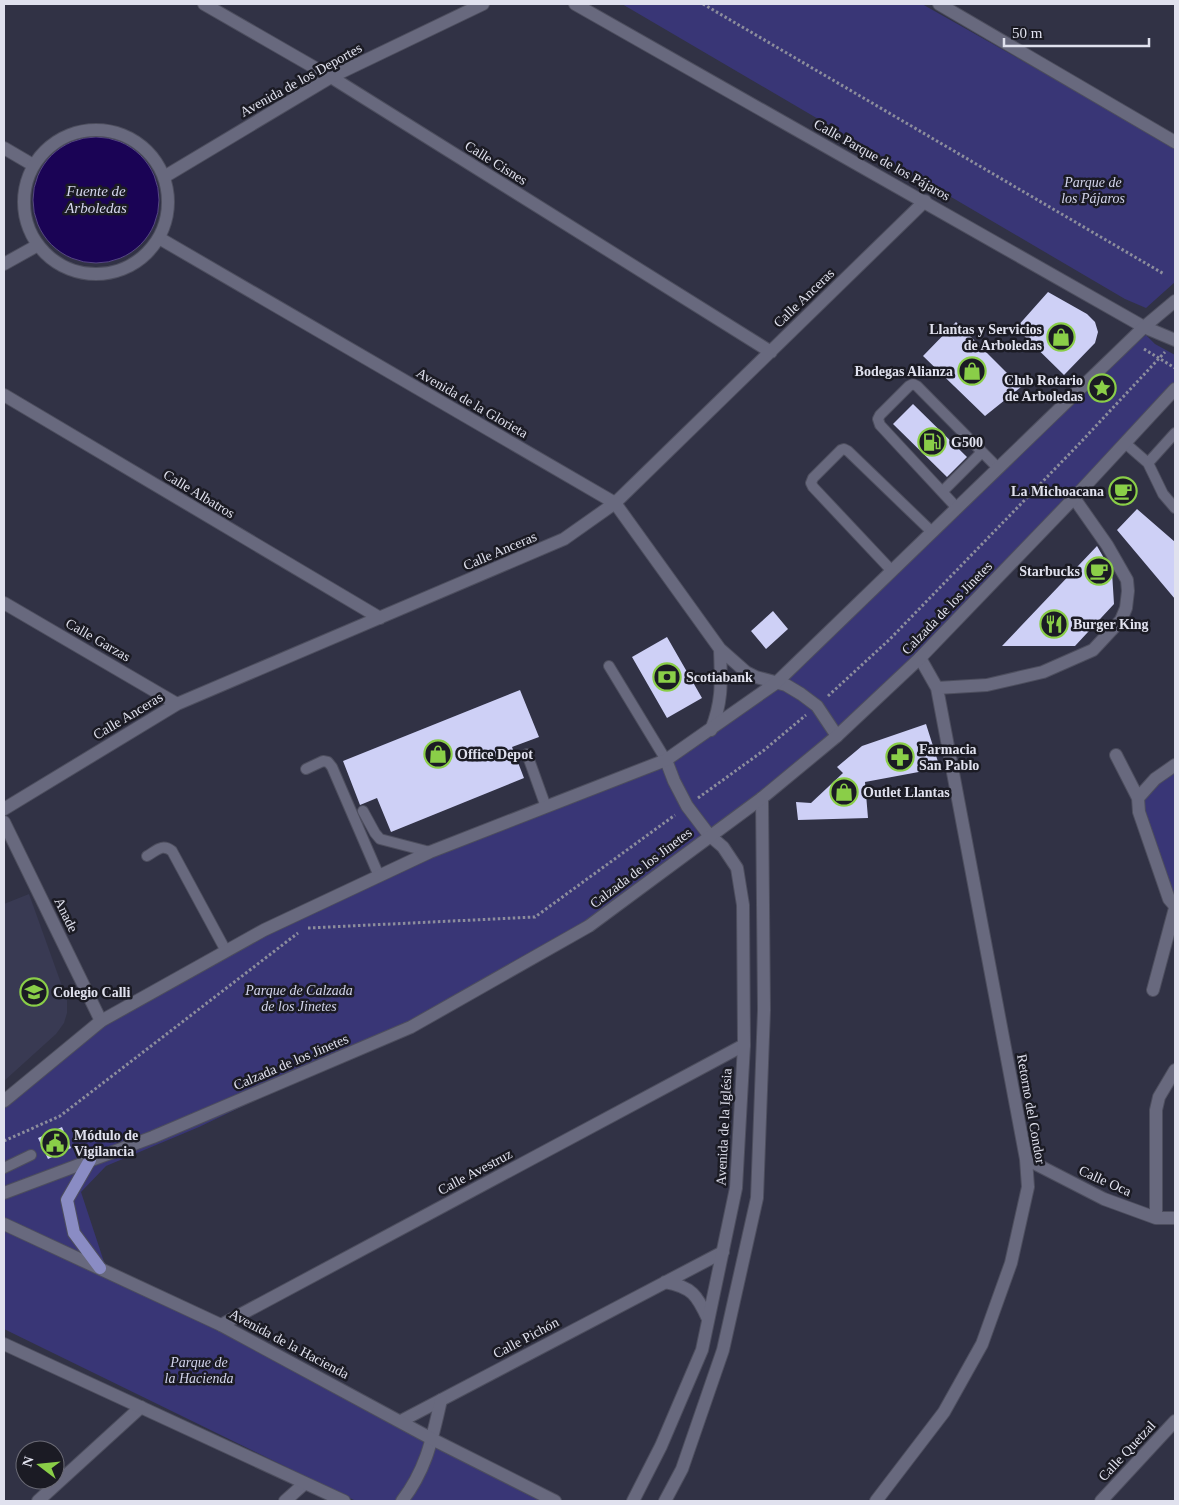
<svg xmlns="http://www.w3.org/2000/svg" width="1179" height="1505" viewBox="0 0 1179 1505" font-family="Georgia,serif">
	<rect width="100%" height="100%" fill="#313245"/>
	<!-- built -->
	<path fill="#393a53" d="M29 894 67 1000V1013L64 1023 56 1034 4 1081V904Z"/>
	<!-- green -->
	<path fill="#393676" d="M622 4H922L1175 147V282L1146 308 1125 299Z
		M1146 335 1155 344 1175 355V383L1073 495 836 736 589 926 499 970 410 1026 199 1127 106 1166 81 1192 105 1265 4 1222V1104L103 1023 264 934 432 857 670 763 762 695 1111 363Z
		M1175 766V902L1140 798Z
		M4 1228 220 1327 429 1441 417 1469 396 1501H356L4 1329Z
		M435 1445 547 1501H406Z"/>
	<!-- water -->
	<path fill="#1a0355" stroke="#554683" d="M33 200a63 63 0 1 1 126 0a63 63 0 1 1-126 0Z"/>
	<!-- building -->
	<path fill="#ced0f6" d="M1048 292 1087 314 1095 322 1098 332 1095 343 1064 375 1016 328Z
		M956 322 1021 387 985 416 923 356Z
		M913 404 967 457 947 477 893 424Z
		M1137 509 1175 542V599L1117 530Z
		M1097 546 1112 572 1114 604 1075 646H1002Z
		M773 611 788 629 766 649 751 631Z
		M667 637 702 698 667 718 632 657Z
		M520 690 539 737 512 747 524 778 391 832 377 798 360 805 343 761Z
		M926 724 940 768 865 782 868 818 798 820 796 802 811 803 843 773 837 767 862 746Z
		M62 1127 71 1148 48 1159 38 1138Z"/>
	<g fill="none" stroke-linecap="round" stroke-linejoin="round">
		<!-- service casing -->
		<g stroke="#4d4e5e" stroke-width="12">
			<path id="service" d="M1125 443 1148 463 1163 494 1175 508
				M1148 463 1175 433
				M942 492 982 452
				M957 508 880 425 878 419 880 415 909 386 913 384 917 386 998 468
				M892 571 813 487 811 483 813 478 841 450 844 449 848 451 932 532
				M609 666 666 760
				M527 754 546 807
				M306 769 323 761 328 762 332 767 379 876
				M363 811 375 833 380 839 430 852
				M147 856C156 851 162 843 172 851L226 951
				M4 1168 31 1155"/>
		</g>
		<!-- pedestrian casing -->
		<g stroke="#4d4e5e" stroke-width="14">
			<path id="pedestrian" d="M285 1501 304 1484"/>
		</g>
		<!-- minor casing -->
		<g stroke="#4d4e5e" stroke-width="14">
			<path id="minor" d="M204 4 331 77 771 352
				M4 148 33 165
				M159 238 615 503 720 649 746 672 756 677 786 685 801 694 817 706 837 736
				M4 395 380 618
				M4 603 177 704
				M937 688 987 685 1043 672 1093 650 1121 620 1126 608 1128 591 1127 580 1107 545 1074 498
				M711 730C723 700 721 681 720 649
				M1116 755 1138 798 1139 812 1169 899 1175 906
				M1138 798 1155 779 1175 765
				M4 809 177 704 564 539 615 503 925 201
				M4 822 101 1021
				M1153 990 1175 908
				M1026 1159 1104 1199 1156 1218H1175
				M1156 1218V1110L1159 1097 1175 1070
				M665 1282C692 1287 697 1295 708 1319
				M221 1325 744 1045
				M401 1421 723 1252
				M38 1501 141 1407
				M876 1501 944 1412 982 1344 1011 1263 1028 1187 1026 1159 937 688 920 658
				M1101 1501 1175 1421"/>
		</g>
		<!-- tertiary casing -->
		<g stroke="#4d4e5e" stroke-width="14">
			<path id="tertiary" d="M575 4 1144 327 1175 340
				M939 4 1175 142
				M24 202a72 72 0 1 1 144 0a72 72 0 1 1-144 0Z
				M164 177 331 77 483 4
				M4 264 38 245
				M402 1501C427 1468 432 1439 441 1400
				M633 1501 661 1446 702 1350 736 1188 744 1045 743 905 737 868 723 847 709 835 687 806 674 781 666 760
				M665 1501 682 1469 723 1350 757 1198 764 1010 762 798"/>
		</g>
		<!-- secondary casing -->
		<g stroke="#4d4e5e" stroke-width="14">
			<path id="secondary" d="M4 1101 101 1021 264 930 430 852 666 760 776 683 1144 327 1175 301
				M4 1193 153 1137 411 1027 589 926 762 798 837 736 920 658 1074 498 1175 389
				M4 1224 221 1325 432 1439 555 1501
				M4 1344 344 1501"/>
		</g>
		<!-- primary casing -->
		<g stroke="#4d4e5e" stroke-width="14">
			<path id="primary" d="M90 1160 67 1200 74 1233 100 1268"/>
		</g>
		<!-- path -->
		<path stroke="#8c8d9d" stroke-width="3" stroke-dasharray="2.5 2.5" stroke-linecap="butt" d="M703 4 1164 274
			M1144 349 1175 368
			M828 696 890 639 1080 443 1165 352
			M698 798 763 751 806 715
			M308 928 535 917 675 815
			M4 1141 60 1116 298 933"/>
		<!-- service -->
		<use href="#service" stroke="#68697e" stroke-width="10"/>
		<!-- pedestrian -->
		<use href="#pedestrian" stroke="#68697e" stroke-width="12"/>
		<!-- minor -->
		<use href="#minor" stroke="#68697e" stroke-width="12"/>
		<!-- tertiary -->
		<use href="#tertiary" stroke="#68697e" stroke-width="12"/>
		<!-- secondary -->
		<use href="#secondary" stroke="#68697e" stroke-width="12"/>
		<!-- primary -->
		<use href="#primary" stroke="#8a8cc4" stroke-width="12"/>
	</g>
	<!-- icons -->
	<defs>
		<g id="shop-ring" transform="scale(1.4375)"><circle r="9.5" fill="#1b1b24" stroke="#8ace48" stroke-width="1.5"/><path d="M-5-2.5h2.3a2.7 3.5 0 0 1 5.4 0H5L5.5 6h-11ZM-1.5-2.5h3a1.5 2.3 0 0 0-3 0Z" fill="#8ace48"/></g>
		<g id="sight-ring" transform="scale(1.4375)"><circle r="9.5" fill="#1b1b24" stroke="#8ace48" stroke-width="1.5"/><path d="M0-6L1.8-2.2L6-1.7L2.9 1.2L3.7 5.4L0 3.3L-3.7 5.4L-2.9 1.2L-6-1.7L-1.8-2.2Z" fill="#8ace48"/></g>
		<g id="fuel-ring" transform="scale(1.4375)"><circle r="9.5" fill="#1b1b24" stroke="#8ace48" stroke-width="1.5"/><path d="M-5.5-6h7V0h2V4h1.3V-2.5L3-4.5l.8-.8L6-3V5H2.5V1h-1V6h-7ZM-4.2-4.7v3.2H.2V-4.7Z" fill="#8ace48"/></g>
		<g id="cafe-ring" transform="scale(1.4375)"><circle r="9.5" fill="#1b1b24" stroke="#8ace48" stroke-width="1.5"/><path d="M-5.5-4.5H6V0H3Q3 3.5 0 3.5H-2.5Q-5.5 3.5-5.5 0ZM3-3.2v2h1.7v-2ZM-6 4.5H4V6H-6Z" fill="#8ace48"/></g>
		<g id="restaurant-ring" transform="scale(1.4375)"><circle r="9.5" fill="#1b1b24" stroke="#8ace48" stroke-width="1.5"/><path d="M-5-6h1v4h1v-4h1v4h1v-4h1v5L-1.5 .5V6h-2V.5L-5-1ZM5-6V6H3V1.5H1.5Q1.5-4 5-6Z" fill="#8ace48"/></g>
		<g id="bank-ring" transform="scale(1.4375)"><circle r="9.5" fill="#1b1b24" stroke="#8ace48" stroke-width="1.5"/><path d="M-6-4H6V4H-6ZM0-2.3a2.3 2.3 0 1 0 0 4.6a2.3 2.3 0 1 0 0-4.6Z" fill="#8ace48"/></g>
		<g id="pharmacy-ring" transform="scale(1.4375)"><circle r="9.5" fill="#1b1b24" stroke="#8ace48" stroke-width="1.5"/><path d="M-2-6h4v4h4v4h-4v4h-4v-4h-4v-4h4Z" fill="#8ace48"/></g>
		<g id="school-ring" transform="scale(1.4375)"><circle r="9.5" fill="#1b1b24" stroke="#8ace48" stroke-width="1.5"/><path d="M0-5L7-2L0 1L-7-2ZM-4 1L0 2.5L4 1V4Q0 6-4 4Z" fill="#8ace48"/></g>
		<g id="civic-ring" transform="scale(1.4375)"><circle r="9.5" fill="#1b1b24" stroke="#8ace48" stroke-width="1.5"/><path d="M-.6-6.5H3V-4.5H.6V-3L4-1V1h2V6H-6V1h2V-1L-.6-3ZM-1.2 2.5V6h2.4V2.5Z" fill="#8ace48"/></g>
	</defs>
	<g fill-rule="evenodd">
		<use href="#shop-ring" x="1061" y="337"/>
		<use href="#shop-ring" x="972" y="371"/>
		<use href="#sight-ring" x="1102" y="388"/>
		<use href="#fuel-ring" x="932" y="442"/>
		<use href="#cafe-ring" x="1123" y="491"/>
		<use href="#cafe-ring" x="1099" y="571"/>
		<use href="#restaurant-ring" x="1054" y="624"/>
		<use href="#bank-ring" x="667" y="677"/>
		<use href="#shop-ring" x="438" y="754"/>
		<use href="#pharmacy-ring" x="900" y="757"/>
		<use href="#shop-ring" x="844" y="792"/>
		<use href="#school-ring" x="34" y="992"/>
		<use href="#civic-ring" x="55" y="1143"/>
	</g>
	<g text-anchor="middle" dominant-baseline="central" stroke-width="5" stroke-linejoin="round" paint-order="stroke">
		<!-- street labels -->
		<g font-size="14" fill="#e0e1ee" stroke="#1b1b24">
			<text transform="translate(301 80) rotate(-29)">Avenida de los Deportes</text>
			<text transform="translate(882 160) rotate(29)">Calle Parque de los Pájaros</text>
			<text transform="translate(496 163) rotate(32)">Calle Cisnes</text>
			<text transform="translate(804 298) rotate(-44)">Calle Anceras</text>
			<text transform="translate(472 403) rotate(30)">Avenida de la Glorieta</text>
			<text transform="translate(199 494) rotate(31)">Calle Albatros</text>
			<text transform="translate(500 551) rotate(-23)">Calle Anceras</text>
			<text transform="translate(947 608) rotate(-46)">Calzada de los Jinetes</text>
			<text transform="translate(98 640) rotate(30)">Calle Garzas</text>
			<text transform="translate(128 716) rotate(-31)">Calle Anceras</text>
			<text transform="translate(641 868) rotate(-37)">Calzada de los Jinetes</text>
			<text transform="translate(66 915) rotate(64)">Anade</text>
			<text transform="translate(291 1062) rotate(-23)">Calzada de los Jinetes</text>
			<text transform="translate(1031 1109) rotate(80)">Retorno del Condor</text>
			<text transform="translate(724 1127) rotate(-87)">Avenida de la Iglésia</text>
			<text transform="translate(475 1172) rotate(-28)">Calle Avestruz</text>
			<text transform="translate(1105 1181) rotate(24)">Calle Oca</text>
			<text transform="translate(526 1338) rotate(-28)">Calle Pichón</text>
			<text transform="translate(289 1344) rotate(28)">Avenida de la Hacienda</text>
			<text transform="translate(1127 1451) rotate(-47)">Calle Quetzal</text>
		</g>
		<!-- park labels -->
		<g font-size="14" font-style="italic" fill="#d2d4eb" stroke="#1b1b24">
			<text x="1093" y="182">Parque de<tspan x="1093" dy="16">los Pájaros</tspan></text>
			<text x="299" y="990">Parque de Calzada<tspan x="299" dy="16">de los Jinetes</tspan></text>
			<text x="199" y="1362">Parque de<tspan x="199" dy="16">la Hacienda</tspan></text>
		</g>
		<!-- poi labels -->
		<g font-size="14" font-weight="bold" fill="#e0e1ee" stroke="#1b1b24" text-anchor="start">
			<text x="1042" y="329" text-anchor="end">Llantas y Servicios<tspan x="1042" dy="16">de Arboledas</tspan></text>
			<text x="953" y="371" text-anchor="end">Bodegas Alianza</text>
			<text x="1083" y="380" text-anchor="end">Club Rotario<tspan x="1083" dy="16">de Arboledas</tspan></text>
			<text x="951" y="442">G500</text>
			<text x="1104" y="491" text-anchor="end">La Michoacana</text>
			<text x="1080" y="571" text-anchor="end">Starbucks</text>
			<text x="1073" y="624">Burger King</text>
			<text x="686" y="677">Scotiabank</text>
			<text x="919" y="749">Farmacia<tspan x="919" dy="16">San Pablo</tspan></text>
			<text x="457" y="754">Office Depot</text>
			<text x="863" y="792">Outlet Llantas</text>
			<text x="53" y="992">Colegio Calli</text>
			<text x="74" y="1135">Módulo de<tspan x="74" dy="16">Vigilancia</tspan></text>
		</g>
		<!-- water labels -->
		<g font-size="15" font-style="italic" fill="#d3d5ec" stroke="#1b1b24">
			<text x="96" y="191">Fuente de<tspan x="96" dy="17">Arboledas</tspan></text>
		</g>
	</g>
	<!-- border -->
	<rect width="1179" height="1505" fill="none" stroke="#e0e1ee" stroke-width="10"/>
	<!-- north arrow -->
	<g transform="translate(40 1465) rotate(286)"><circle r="24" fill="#1b1b24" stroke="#6a6a75"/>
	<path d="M0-4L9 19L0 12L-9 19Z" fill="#8ace48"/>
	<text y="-8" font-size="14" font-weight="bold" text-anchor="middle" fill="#e0e1ee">N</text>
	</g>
	<!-- scale -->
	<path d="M1004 38v8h145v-8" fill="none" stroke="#e0e1ee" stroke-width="2.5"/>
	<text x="1012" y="38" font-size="15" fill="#e0e1ee" stroke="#1b1b24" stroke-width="4" paint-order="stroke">50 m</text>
</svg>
